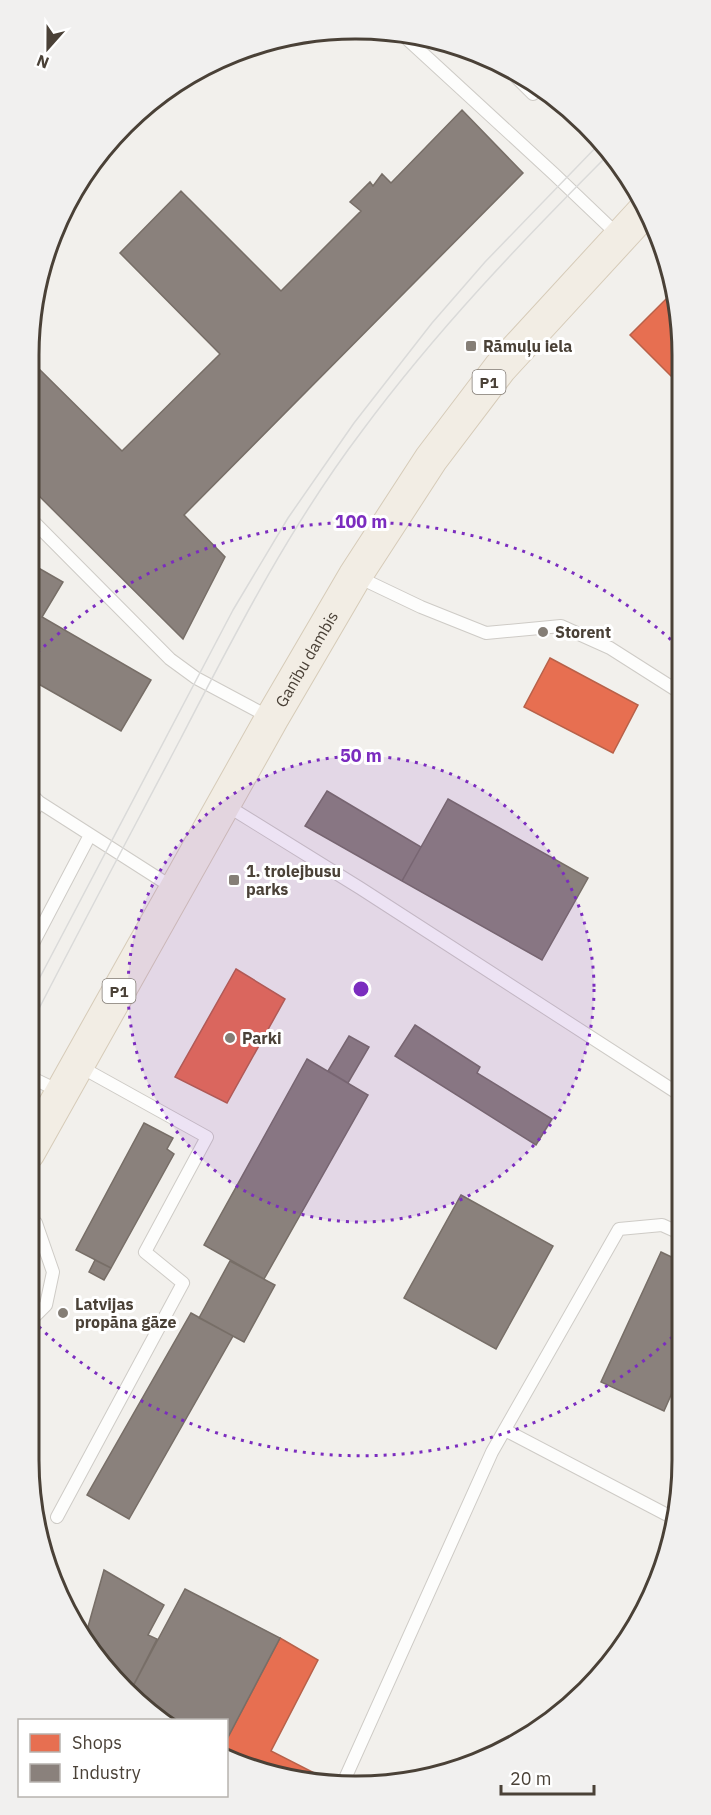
<svg xmlns="http://www.w3.org/2000/svg" width="711" height="1815" viewBox="0 0 711 1815" font-family="'IBM Plex Sans',sans-serif">
	<rect width="100%" height="100%" fill="#f2f0ec"/>
	<!-- shops -->
	<path fill="#e76f51" stroke="#b86149" stroke-width="1.5" d="M673 292 680 312V385L630 335Z
		M550 658 638 705 613 753 524 707Z
		M236 969 285 999 227 1103 175 1077Z
		M280 1638 318 1660 271 1751 330 1781 329 1783 312 1784 226 1754V1741Z"/>
	<!-- industry -->
	<path fill="#8a817c" stroke="#776e67" stroke-width="1.5" d="M462 110 523 173 184 515 225 557 183 639 28 485V358L122 451 220 354 120 253 181 191 281 291 361 211 350 202 370 182 373 186 382 174 391 183Z
		M28 562 63 582 42 617 151 680 121 731 28 678Z
		M327 791 421 847 402 881 305 826Z
		M448 799 588 878 542 960 402 881Z
		M415 1025 480 1067 477 1073 552 1119 536 1145 395 1056Z
		M349 1036 369 1047 348 1083 328 1071Z
		M307 1059 368 1095 264 1279 204 1245Z
		M144 1123 173 1138 167 1149 174 1154 111 1268 76 1250Z
		M682 1149V1171L672 1164Z
		M461 1195 553 1246 496 1349 404 1298Z
		M661 1252 682 1262V1370L664 1411 601 1382Z
		M95 1260 111 1268 104 1280 89 1272Z
		M230 1261 275 1285 244 1342 199 1318Z
		M191 1313 233 1336 129 1519 87 1495Z
		M104 1570 164 1605 148 1635 157 1639 130 1692 109 1675 86 1634Z
		M185 1589 280 1638 226 1741V1720H165L130 1692Z"/>
	<g fill="none" stroke-linecap="round" stroke-linejoin="round">
		<!-- lane casing -->
		<g stroke="#cecbc6" stroke-width="14">
			<path id="lane" d="M405 37 554 174 619 236
				M511 72 533 94
				M28 516 170 659 196 678 271 718
				M356 576 421 607 486 633 561 626 610 648 676 690
				M28 791 39 802 175 889
				M226 805 360 888 682 1096
				M28 822 39 802
				M28 953 90 835
				M28 1076 61 1092
				M28 1218 36 1223 53 1272 46 1305 28 1323
				M505 1430 675 1519
				M57 1517 183 1283 145 1252 207 1137 79 1066
				M343 1783 492 1452 619 1229 662 1225 682 1234"/>
		</g>
		<!-- primary casing -->
		<g stroke="#d6cbb8" stroke-width="35">
			<g id="primary">
				<path id="s1" d="M28 1153 272 718 355 576 431 459 500 368 647 208"/>
			</g>
		</g>
		<!-- lane -->
		<use href="#lane" stroke="#fdfdfc" stroke-width="12"/>
		<!-- primary -->
		<use href="#primary" stroke="#f2ede4" stroke-width="33"/>
		<!-- tram -->
		<path stroke="#dadad9" stroke-width="1.5" d="M28 1000 233 610 288 518 354 423 432 323 485 262 602 141
			M28 1030C78 932 130 835 181 738 236 632 290 526 362 431 436 331 522 241 610 153"/>
	</g>
	<!-- distance rings -->
	<circle cx="361" cy="989" r="233" fill="#7b2cbf" fill-opacity=".12"/>
	<g fill="none" stroke="#7b2cbf" stroke-width="3" stroke-dasharray="3 6">
		<circle cx="361" cy="989" r="233"/>
		<path d="M679 1331A467 467 0 0 1 31 1319M31 659A467 467 0 0 1 679 647"/>
	</g>
	<!-- markers -->
	<g fill="#857e76" stroke="#fff" stroke-width="2">
		<rect x="465" y="340" width="12" height="12" rx="3"/>
		<circle cx="543" cy="632" r="6"/>
		<rect x="228" y="874" width="12" height="12" rx="3"/>
		<circle cx="230" cy="1038" r="6"/>
		<circle cx="63" cy="1313" r="6"/>
	</g>
	<g text-anchor="middle" dominant-baseline="central" stroke-width="6" stroke-linejoin="round" paint-order="stroke">
		<!-- shield labels -->
		<g fill="#fff" stroke="#807a73" stroke-width="1.5">
			<rect x="472.5" y="370" width="33" height="24" rx="4.5"/>
			<rect x="102.5" y="979" width="33" height="24" rx="4.5"/>
		</g>
		<g font-size="15" font-weight="bold" fill="#4a4137">
			<text x="489" y="382">P1</text>
			<text x="119" y="991">P1</text>
		</g>
		<!-- poi labels -->
		<g font-size="16" font-weight="bold" fill="#4a4137" stroke="#fff" text-anchor="start">
			<text x="483" y="346">Rāmuļu iela</text>
			<text x="555" y="632">Storent</text>
			<text x="246" y="871">1. trolejbusu<tspan x="246" dy="18">parks</tspan></text>
			<text x="242" y="1038">Parki</text>
			<text x="75" y="1304">Latvijas<tspan x="75" dy="18">propāna gāze</tspan></text>
		</g>
		<!-- street labels -->
		<g font-size="16" fill="#4a4137" stroke="#fff">
			<text stroke="none"><textPath href="#s1" startOffset="567">Ganību dambis</textPath></text>
		</g>
	</g>
	<!-- crop -->
	<path d="M0 0H711V1815H0ZM355 39H356A316 316 0 0 1 672 355V1460A316 316 0 0 1 356 1776H355A316 316 0 0 1 39 1460V355A316 316 0 0 1 355 39Z" fill="#f1f0ef" fill-rule="evenodd"/>
	<path fill="none" stroke="#4a4137" stroke-width="3" d="M355 39H356A316 316 0 0 1 672 355V1460A316 316 0 0 1 356 1776H355A316 316 0 0 1 39 1460V355A316 316 0 0 1 355 39Z"/>
	<circle cx="361" cy="989" r="9" fill="#7b2cbf" stroke="#fff" stroke-width="3"/>
	<g font-size="18" text-anchor="middle" font-weight="bold" fill="#7b2cbf" stroke="#fff" stroke-width="6" stroke-linejoin="round" paint-order="stroke">
		<text x="361" y="528">100 m</text>
		<text x="361" y="762">50 m</text>
	</g>
	<!-- legend -->
	<rect x="18" y="1719" width="210" height="78" fill="#ffffff" stroke="#b7b3af" stroke-width="1.5"/>
	<rect x="30" y="1734" width="30" height="18" fill="#e76f51" stroke="#b7b3af" stroke-width="1.5"/>
	<text x="72" y="1749" font-size="18" fill="#4a4137">Shops</text>
	<rect x="30" y="1764" width="30" height="18" fill="#8a817c" stroke="#b7b3af" stroke-width="1.5"/>
	<text x="72" y="1779" font-size="18" fill="#4a4137">Industry</text>
	<!-- north arrow -->
	<g transform="translate(48 48) rotate(201)" stroke="#ffffff" stroke-width="4.5" paint-order="stroke">
	<path d="M0-4.5L10 22L0 15L-10 22Z" fill="#4a4137"/>
	<text y="-9" font-size="16" font-weight="bold" text-anchor="middle" fill="#4a4137">N</text>
	</g>
	<!-- scale -->
	<path d="M501 1785v9h93v-9" fill="none" stroke="#4a4137" stroke-width="3"/>
	<text x="510" y="1785" font-size="18" fill="#4a4137" stroke="#ffffff" stroke-width="4.5" paint-order="stroke">20 m</text>
</svg>
